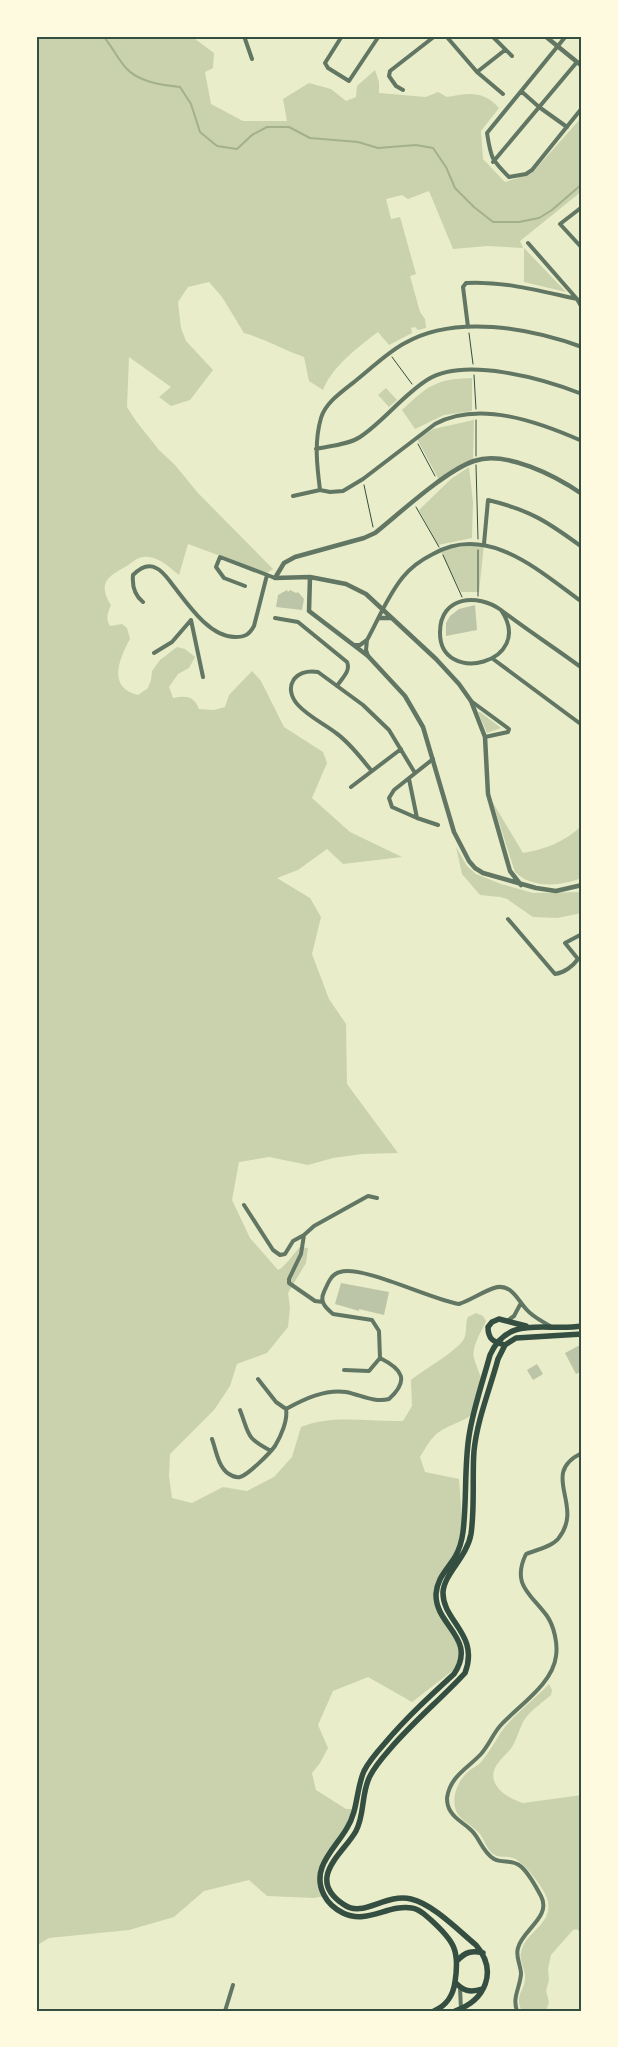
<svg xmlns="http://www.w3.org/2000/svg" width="618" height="2047" viewBox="0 0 618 2047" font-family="'PT Serif',serif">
	<rect width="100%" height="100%" fill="#e9edc9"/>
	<!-- green -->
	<path fill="#cad2ad" d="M36 36H191L214 53 213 68 205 72 211 104 243 121H287L283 99 309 83 331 89 346 101 356 97 357 86 375 70 379 82V93L426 97 438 92 447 97C468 93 483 90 499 108L481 131 483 159 505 182 531 174 582 117V191L520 241 523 248 488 246 453 249 429 191 408 199 402 195 386 199 391 219 400 217 416 274 410 276 420 312 425 319 426 328 418 330 415 327 411 328 412 333 389 345 378 332C359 346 331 368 323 390L309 381 304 357C284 350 265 339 244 333L222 297 209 282 188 287 178 302 181 328 186 341 213 370 190 400 171 406 159 397 171 387 129 357 127 407 136 421 159 450 175 465 198 493 273 569 267 573 188 544 179 575C170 568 161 558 148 557 139 556 134 561 127 566 108 576 97 583 111 605 108 612 105 619 110 626L122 624 127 628 130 639C119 659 107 688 138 695L148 688 151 680 152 671 160 660 177 647 185 649 195 657 189 668 178 674 169 687 173 698C186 696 193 695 199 709L214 710 225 707 229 695 252 671 261 681 284 727 323 752 327 763 312 798 350 832 402 857 343 864 327 849 298 870 277 878 310 898 321 917 312 954 329 999 346 1024 347 1084 398 1153 362 1154 333 1158 308 1165 269 1157 239 1162 232 1200 250 1238 278 1270C285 1267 294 1253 300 1247L308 1248 306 1263 288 1293 290 1307 288 1327 267 1353 237 1364 230 1386 214 1410 170 1454 169 1476 172 1498 192 1503 223 1487 247 1491 274 1477 292 1457 301 1427C333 1414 369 1422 403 1421L412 1406 411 1380C423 1370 463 1348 465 1336 467 1329 465 1324 468 1317L476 1313 483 1316 486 1321C482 1331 471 1347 474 1358 477 1370 484 1379 482 1392 478 1422 458 1419 439 1432 431 1437 425 1449 420 1457L425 1472 459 1479 463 1532 460 1545 438 1583 437 1604 461 1646 460 1665 412 1702 368 1677 333 1691 318 1725 328 1748 320 1763 312 1773 316 1790 346 1809H355L352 1819 322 1866 324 1896 314 1898 267 1896 249 1880 204 1891 174 1917 129 1930 49 1938 36 1946Z
		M524 248 566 292 524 282Z
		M472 378V411L444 415 415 429 402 410C428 386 435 379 472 378Z
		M386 388 397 400 389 407 378 395Z
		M474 420 473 460 439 480 417 439 433 429Z
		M469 467 473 502 472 538 438 545 419 510 451 479Z
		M484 544 479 592H461L440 550Z
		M478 712H480L501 728 487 733Z
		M492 801 523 853C544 850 567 841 582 825V878C561 886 532 889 515 872Z
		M456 847 467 866 476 874 501 884 533 893 582 892V913L557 918 533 917 507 899 500 897 480 895 462 874Z
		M549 1684 552 1690 551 1695C542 1703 529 1711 523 1722 519 1730 517 1739 512 1747 507 1754 499 1760 495 1768 487 1786 509 1799 523 1803L582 1795 580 1816 582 1826V1935L577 1929 573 1930 551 1955 548 1969 549 1980 546 1991 549 2002 546 2011H522C514 1996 524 1992 525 1979 526 1970 519 1962 521 1953 524 1932 552 1926 548 1902 547 1891 523 1861 513 1858 508 1856 500 1858 495 1855 485 1850 485 1837 477 1831 469 1823 457 1819 455 1807 452 1793 460 1778 470 1770 474 1767 479 1765 482 1761 489 1752 495 1742 501 1732 514 1714 534 1700 549 1684Z"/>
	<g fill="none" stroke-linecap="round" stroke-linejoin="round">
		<!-- stream -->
		<path stroke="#a3b18a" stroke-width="2" d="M103 36C112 46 117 58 126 68 138 82 162 85 180 87L191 104 200 132 217 146 237 149 252 135 267 127H289L310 138 358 142 378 148 416 145 433 148 446 167 455 188 474 207 493 222H519L539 218 552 210 582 184"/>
	</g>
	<!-- building -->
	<path fill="#bcc5a7" d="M287 590 288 592 290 590 296 593 298 592 304 599 302 610 276 607 278 595Z
		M475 605 477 630 446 636V623L450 616 459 609Z
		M341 1283 389 1292 384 1315 359 1309V1311L335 1304Z
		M582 1344V1371L576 1374 565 1353Z
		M537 1364 543 1374 533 1380 527 1370Z"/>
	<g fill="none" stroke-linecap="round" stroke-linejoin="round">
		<!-- path -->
		<path stroke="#344e41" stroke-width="1" d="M469 333 473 364
			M392 357 412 384
			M474 375 476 409
			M418 444 435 476
			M476 456V420
			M476 465 478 539
			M364 485 373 527
			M416 507 439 547
			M478 550V596
			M443 555 462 597"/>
		<!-- minor -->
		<path stroke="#617663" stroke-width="4" d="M244 36 252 59
			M342 36 325 63 328 68 349 81 379 36
			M446 36 477 72 503 94
			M492 36 512 56
			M566 36 487 133C491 158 491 159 509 177L526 174 532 170 582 108
			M477 72 505 50
			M403 90 396 86 389 76 390 71 435 36
			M521 91 539 107 567 127
			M493 162 577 62
			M582 207 560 224 582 248
			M528 243 577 299 581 306 582 317
			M468 327 463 287 466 283C504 281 540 291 577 299
			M316 449C329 446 348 445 360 437 384 421 402 396 427 380 464 356 544 379 582 394
			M320 490C317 466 314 442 321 418 326 401 346 389 359 378 374 366 388 352 405 343 455 314 530 328 582 347
			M293 496 320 490 330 492 343 491 363 479 435 424C479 400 539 422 582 441
			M484 544 488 500C530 510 548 522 582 547
			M245 586 224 578 216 567 220 557 275 578
			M143 602C134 595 132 586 133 575 139 569 147 563 156 568 163 571 168 579 172 584 187 603 209 637 235 637 245 637 249 635 254 626L267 575
			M501 610C537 663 439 687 440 632 440 596 478 593 501 610 527 630 555 648 582 668
			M275 618 298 622 347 662C351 671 342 678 337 686
			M191 620 203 677
			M355 645H360L367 640
			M154 653 172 642 191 620
			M368 656 366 650 367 640C378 620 388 595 403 577 411 567 421 560 433 554 488 523 539 571 582 602
			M493 659 582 725
			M471 701 509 729 508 732 485 737
			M371 770C360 757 350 743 336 733 324 724 308 716 298 705 282 687 295 668 318 672L363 705 389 730 415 773
			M409 779 417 818 438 825
			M351 787 401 749
			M417 818 392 807 389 798 394 790 433 759
			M508 919 555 974C564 973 573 966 578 959L565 943 582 934
			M244 1205 273 1250 280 1255 285 1254 293 1241 304 1235
			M323 1302 315 1301 289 1283V1279L301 1254 304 1235 314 1226 368 1196 377 1198
			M507 1321 514 1316 521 1303
			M380 1358 379 1331 372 1320 333 1314C326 1308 319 1302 324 1292 328 1283 331 1274 340 1272 363 1265 432 1300 459 1304 471 1300 482 1292 494 1288 511 1282 518 1301 527 1310 533 1317 542 1321 550 1326
			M344 1370 369 1371 380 1358
			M286 1409C304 1399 325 1389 346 1392 361 1395 374 1403 389 1399 410 1380 402 1369 380 1358
			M240 1410C250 1436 245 1437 271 1451
			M212 1439C216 1450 218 1467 229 1474 232 1476 236 1478 240 1477 248 1475 270 1453 275 1446 281 1436 288 1420 286 1409L276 1402 258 1379
			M460 1988 461 2009
			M225 2011 233 1985
			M517 2011C512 1997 520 1988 521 1974 521 1965 515 1957 518 1948 522 1930 552 1917 541 1896 536 1887 528 1871 519 1865 512 1860 501 1863 494 1859 482 1852 480 1838 471 1830 464 1823 456 1820 451 1812 448 1808 447 1802 447 1798 450 1776 468 1768 481 1754 489 1745 493 1734 500 1726 518 1706 553 1684 556 1656 558 1644 554 1626 547 1616 531 1594 511 1585 526 1554 536 1550 551 1547 558 1539 586 1505 538 1474 582 1453"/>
		<!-- tertiary -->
		<path stroke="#617663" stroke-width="4.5" d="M545 36 582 66
			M310 577 309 611 368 656 405 696 423 727 454 832 469 861 475 868 483 873 536 888 556 891 582 885
			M379 618H391
			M521 885 510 871 488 794 485 737 471 701 459 684 436 659 366 594 346 584 310 577 275 578 284 563 295 557 364 538 375 533C400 513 445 471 474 461 506 450 556 476 582 494"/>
		<!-- primary -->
		<path stroke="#344e41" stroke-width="5.5" d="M505 1345C493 1342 488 1339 488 1327L492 1322 499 1319 526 1326
			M457 1961C465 1952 472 1950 483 1953
			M455 1982C463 1991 470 1993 482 1989
			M434 2011C447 2005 453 1996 455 1982 460 1950 454 1941 431 1920 425 1915 420 1909 412 1908 388 1904 367 1925 343 1913 335 1909 328 1903 324 1895 310 1868 335 1849 347 1828 358 1811 356 1789 364 1771 369 1761 377 1752 385 1743 406 1718 430 1696 454 1674 478 1638 435 1626 436 1594 437 1578 447 1570 455 1557 459 1550 462 1540 463 1532 467 1500 464 1468 469 1436 473 1409 483 1381 490 1355 508 1314 546 1332 582 1326
			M455 2011C486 2000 498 1971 476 1945 459 1931 433 1904 411 1899 384 1893 363 1919 343 1904 305 1878 344 1853 356 1831 365 1814 361 1793 370 1776 375 1766 383 1757 390 1749 414 1721 441 1699 465 1673 480 1634 442 1621 443 1592 444 1574 467 1557 471 1534 475 1507 472 1478 474 1451 477 1420 490 1389 498 1359L505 1345 516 1338 582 1334"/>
	</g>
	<!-- border -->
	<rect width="618" height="2047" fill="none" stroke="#fefae0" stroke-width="75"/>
	<rect x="38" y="38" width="542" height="1972" fill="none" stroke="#344e41" stroke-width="2"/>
</svg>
